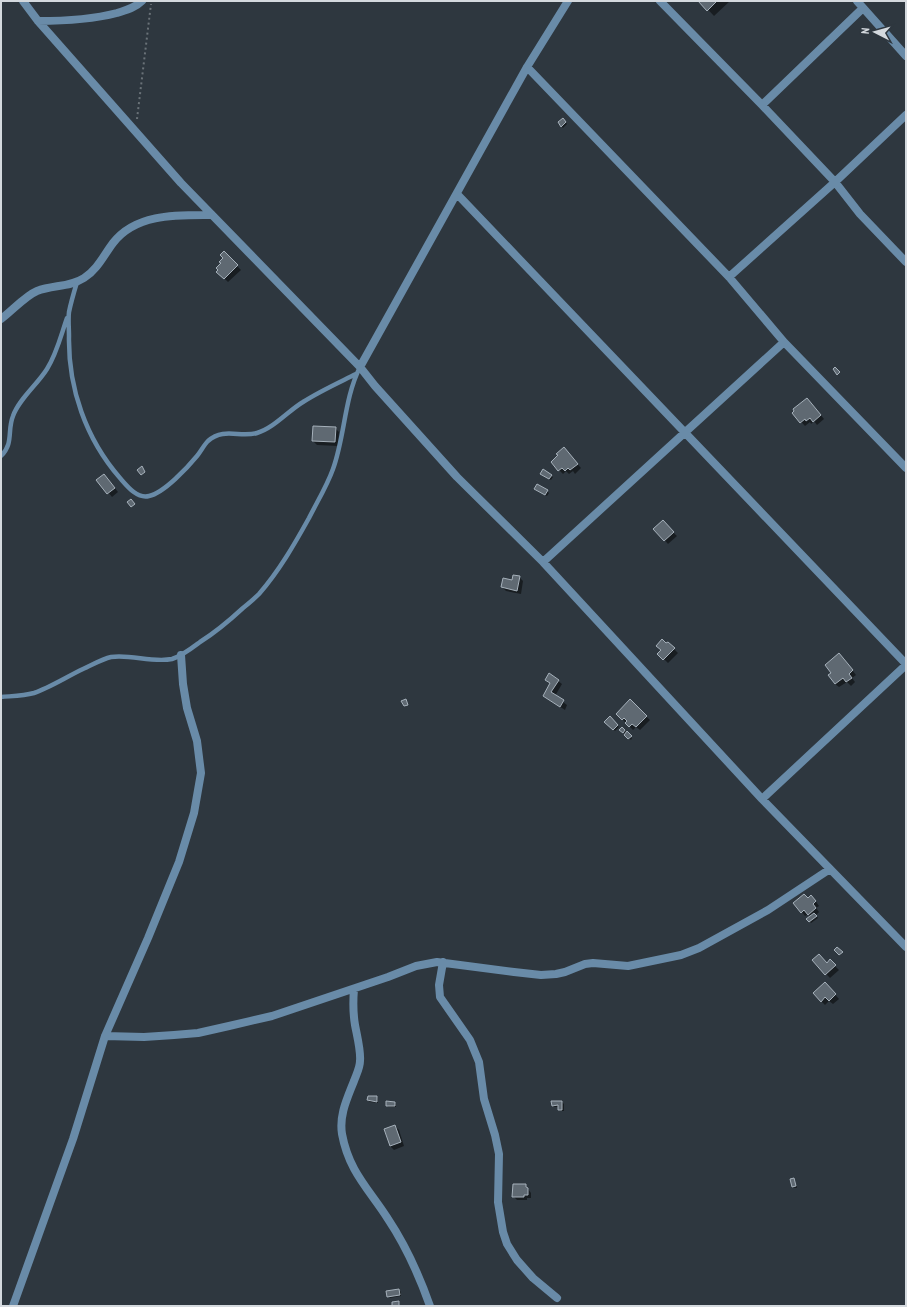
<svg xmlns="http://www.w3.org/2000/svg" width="907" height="1307" viewBox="0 0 907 1307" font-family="'PT Sans Narrow',sans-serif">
	<rect width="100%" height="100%" fill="#2e373f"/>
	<!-- shadow -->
	<path fill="#0007" d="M700 1H730L714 16Z
		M565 121 567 124 563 128 561 126Z
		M224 253 241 270 228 282 218 272 225 258Z
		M811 403 824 419 817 425 814 421 811 424 810 422 805 426 793 413Z
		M335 428 339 432 338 446 317 445 313 441Z
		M567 452 581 468 575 474 573 471 569 474 566 471 563 474 559 470Z
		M543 475 551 476 553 477 551 480Z
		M108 479 118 492 112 497 98 480Z
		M537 485 549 493 547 496 537 490Z
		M662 522 677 536 668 544 655 529Z
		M519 577 523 581 521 594 506 591 502 587Z
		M668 643 678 653 668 663 659 654Z
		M843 658 856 675 852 678 855 682 851 686 847 682 839 687 835 684 832 673Z
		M546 680 558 681 562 684 555 696 567 705 565 710 548 699 544 696 551 684Z
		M630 701 650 720 640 730 636 727 633 730 617 714Z
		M610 718 619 727 615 731 606 722Z
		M622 728 632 738 631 740 620 729Z
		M808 899 815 900 819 906 816 908 819 912 816 915 818 918 811 923 808 919 811 917 808 914 805 916 802 912Z
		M813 960 827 964 830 961 839 970 830 978Z
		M825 983 839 999 833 1004 829 1001 825 1005 821 1001Z
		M377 1097 378 1099V1103L370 1102 368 1100Z
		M552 1102H562L564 1104V1111H561L559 1107H554L552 1105Z
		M395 1103 396 1104V1107H388L387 1105Z
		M395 1126 399 1130 404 1146 394 1150 390 1146Z
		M794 1179 797 1188H795L793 1187Z
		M525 1185 531 1193V1198H527V1200H517L513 1196Z
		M399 1290 401 1292V1296L390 1298 388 1296Z"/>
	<!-- building -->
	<path fill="#5f6972" stroke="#a6b1bb" d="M698 1H717L707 11Z
		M563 118 566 122 561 127 558 122Z
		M224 251 238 265 224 279 216 272 218 270 216 268 221 263 219 262 223 258 220 255Z
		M835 367 840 372 837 375 833 369Z
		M807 398 821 415 813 422 810 418 806 421 805 419 800 423 792 413 794 411 793 409Z
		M313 426 336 427 335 442 312 441Z
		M564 447 578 464 570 470 568 468 565 471 562 468 558 471 551 462 558 455 556 454Z
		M142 466 145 472 141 475 137 470Z
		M543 469 552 475 549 479 540 474Z
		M104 474 115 488 107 494 96 480Z
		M537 484 548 490 545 495 534 489Z
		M131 499 135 504 131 507 127 502Z
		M663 520 674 532 664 541 653 529Z
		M513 575 520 576 517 591 501 587 503 578 512 580Z
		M662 639 666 643 668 642 675 648 663 660 657 654 661 650 656 646Z
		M839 653 853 670 849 674 852 678 846 682 843 678 835 684 828 675 831 673 825 665Z
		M549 673 559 680 551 692 564 700 560 707 543 696 550 683 545 680Z
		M406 699 408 705 404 706 401 701Z
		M630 699 647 716 636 727 632 724 629 727 625 723 627 721 624 718 622 720 616 714Z
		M610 716 618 725 613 730 604 722Z
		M622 727 625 730 623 733 619 730Z
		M627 731 632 736 628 739 624 735Z
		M804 894 808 898 811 895 816 901 813 904 816 908 808 915 804 910 801 913 793 903Z
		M814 913 817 916 809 922 806 919Z
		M837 947 843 952 839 955 834 950Z
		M819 954 827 963 830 959 836 965 825 975 812 960Z
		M825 982 836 994 829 1001 825 997 821 1002 813 993Z
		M368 1096H377V1102L367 1100Z
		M386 1101 395 1102V1106H386Z
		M551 1101H562V1110H558V1105L552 1106Z
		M395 1125 401 1142 390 1146 384 1129Z
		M794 1178 796 1186 792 1187 790 1179Z
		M513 1184H526V1187L528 1188V1195H524V1197H512Z
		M399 1289 400 1295 387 1297 386 1291Z
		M399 1301V1306H392V1302Z"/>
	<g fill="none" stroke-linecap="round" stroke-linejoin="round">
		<!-- path -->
		<path stroke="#6a7278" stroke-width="2" stroke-dasharray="2 3" stroke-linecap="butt" d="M137 119 151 4"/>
		<!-- lane -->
		<path stroke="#698ba8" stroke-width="4.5" d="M77 282C74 292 71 302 69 312 68 319 69 328 69 336 68 388 86 439 120 478 127 486 137 499 149 496 164 493 188 467 197 456 201 451 204 445 208 441 224 427 240 438 257 433 274 428 288 411 303 402 320 391 338 383 356 374
			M1 456C14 443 7 431 13 416 19 399 37 385 47 369 57 353 61 335 67 318
			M1 697C12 696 23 696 34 693 49 688 68 676 83 669 92 665 102 659 111 657 131 654 152 663 172 659 182 656 192 648 200 642 216 632 230 620 243 608 248 604 254 599 259 594 279 571 294 545 309 518 317 502 327 486 333 469 345 436 344 399 360 367"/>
		<!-- street -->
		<path stroke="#698ba8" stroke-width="8" d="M23 1 38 21 181 183 360 367 375 386 457 477 543 562 762 799 906 947
			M660 1 762 105 835 182 860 214 906 262
			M857 1 906 56
			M38 21C65 21 90 20 117 13 126 10 135 8 142 1
			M527 67 729 277 784 342 906 468
			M762 105 863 8
			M457 194 906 664
			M729 277 835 182 906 115
			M1 319C12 311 25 296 37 291 53 285 70 287 84 278 97 270 104 255 113 243 136 213 178 215 212 215
			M360 367 527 67 568 1
			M543 562 784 342
			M762 799 906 665
			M443 962 439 985 440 997 470 1040 479 1062 484 1099 495 1135 499 1154 498 1202 503 1232 507 1244 517 1260 533 1278 557 1298
			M354 989C353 1001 353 1013 355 1025 357 1036 361 1051 360 1061 360 1068 356 1075 354 1081 347 1099 339 1115 342 1134 349 1172 369 1189 388 1219 406 1246 419 1275 430 1306
			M105 1036 144 1037 174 1035 198 1033 229 1026 272 1016 388 977 416 966 437 962 514 972 541 975 556 974 565 972 585 964 593 963 628 966 681 955 699 948 768 910 830 869
			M13 1306 73 1139 105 1036 148 938 179 862 194 813 201 773 197 741 187 708 183 684 181 655"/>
	</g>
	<!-- border -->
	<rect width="907" height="1307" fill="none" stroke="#d4d9de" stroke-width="4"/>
	<!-- north arrow -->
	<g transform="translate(875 32) rotate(276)" stroke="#2e373f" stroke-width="3" paint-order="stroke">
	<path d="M0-3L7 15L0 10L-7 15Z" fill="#d4d9de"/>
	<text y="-6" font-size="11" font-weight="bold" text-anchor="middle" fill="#d4d9de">N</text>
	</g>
</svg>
